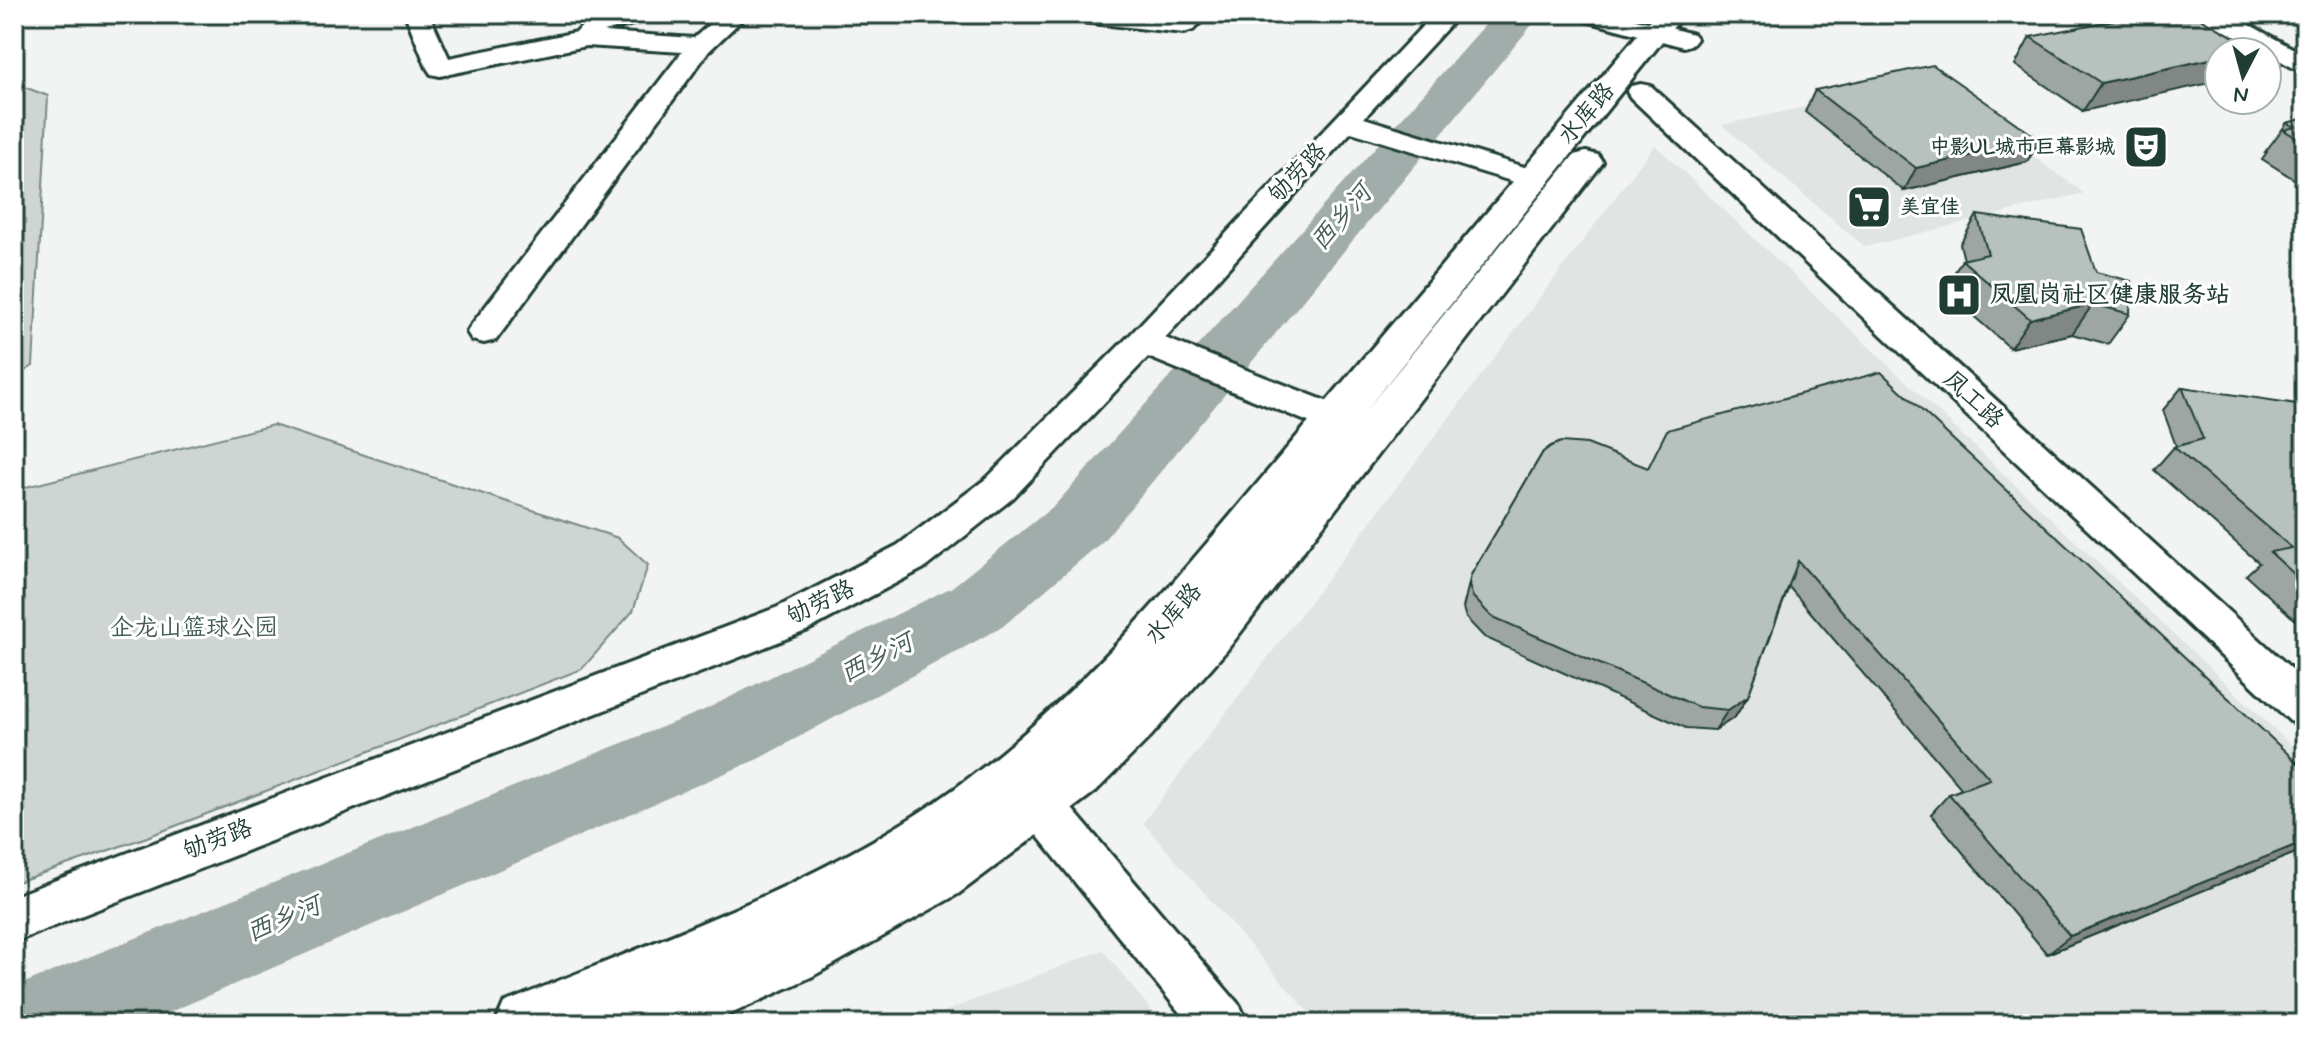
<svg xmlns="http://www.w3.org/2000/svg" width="2319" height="1038" viewBox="0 0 2319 1038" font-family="Mynerve,'LXGW WenKai TC',sans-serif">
	<rect width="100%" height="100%" fill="#f2f3f3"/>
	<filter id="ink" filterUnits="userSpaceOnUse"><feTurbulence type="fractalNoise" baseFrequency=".0125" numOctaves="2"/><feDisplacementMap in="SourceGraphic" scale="16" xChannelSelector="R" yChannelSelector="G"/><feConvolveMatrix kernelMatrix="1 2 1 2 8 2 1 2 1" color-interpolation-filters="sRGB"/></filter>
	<g filter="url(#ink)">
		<!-- built -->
		<path fill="#e0e4e3" d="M1926 81 2084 193 1865 247 1722 125Z
			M1655 145 2305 758V1024H1319L1143 823Z
			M1103 950 1162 1024H913Z"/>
		<!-- green -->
		<path fill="#ced5d3" stroke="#768984" stroke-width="2" d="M14 83 48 96 33 366 14 378Z
			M273 425 618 538 648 565 633 611 582 669 147 837 14 883V490Z"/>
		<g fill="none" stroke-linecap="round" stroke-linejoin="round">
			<!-- river -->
			<path fill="#a1adaa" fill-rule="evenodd" d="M1495 14H1541L1103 541 1002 627 758 759 142 1024H14V987L702 711 952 587 1055 505Z"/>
			<!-- minor casing -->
			<g stroke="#1f3d34" stroke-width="6">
				<path id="minor" d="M405 14H429L449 58 577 32C596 8 625 14 653 14L650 19 604 32 694 38 721 14H748L709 51 496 340 484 343 472 340 467 332 472 324 682 52 586 46 440 76 431 74 427 68Z
					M1061 14 1177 17 1176 14H1205L1207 16 1193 30 1184 33 1073 21 1064 19Z
					M1434 14H1460L1364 118 1544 173 1549 179 1544 185 1534 188 1524 185 1351 132 1165 338 1349 410 1354 419 1349 428 1336 431 1323 428 1148 357 1013 498 926 567 806 631 14 942V896L778 607 898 545 987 478 1131 334Z
					M1576 14H1617L1693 34 1697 39 1693 44 1684 47 1579 19Z
					M2200 14H2230L2305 55V74L2203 19Z
					M1641 84 1651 86 2305 681V726L2290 721 1631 98 1627 92 1631 86Z
					M1023 764 1039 770 1240 1006 1248 1024H1189L1007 798 1001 784 1007 770Z"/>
			</g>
			<!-- major casing -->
			<g stroke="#1f3d34" stroke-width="6">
				<path id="major" d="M1655 14H1684L1362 415 1574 155 1586 152 1598 155 1603 162 1598 169 1227 650 1151 736 1096 791 958 894 813 976 709 1024H607L609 1021 600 1024H495L504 1003C649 943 809 889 940 799 1079 703 1185 569 1293 441 1414 299 1534 156 1655 14Z"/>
			</g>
			<!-- minor -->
			<use href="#minor" fill="#fff" fill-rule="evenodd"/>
			<!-- major -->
			<use href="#major" fill="#fff" fill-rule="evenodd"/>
		</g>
		<!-- wall -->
		<path fill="#9da6a3" stroke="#1f3d34" stroke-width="2" d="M2030 37 2255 49 2253 52H2219L2083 111 2015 65Z
			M1815 90 2040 140 2027 162 1904 191 1805 112Z
			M2305 118V186L2262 159 2267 152H2265L2287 123Z
			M1977 215 2096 272 2130 314 2108 344 2072 334 2010 348 1944 290 1962 260H1964L1960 244Z
			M2182 387 2305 409V629L2246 575 2259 563 2154 470 2174 447 2176 446 2163 410Z
			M1543 452 2305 770V849L2047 954 1931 814 1949 794 1962 789 1789 587 1748 696 1735 717 1715 730 1686 728 1484 637 1466 618 1463 608 1471 575Z"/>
		<!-- shaded-wall -->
		<path fill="#808784" stroke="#1f3d34" stroke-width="2" d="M2219 57V81L2083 111 2101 83Z
			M2040 140 2027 162 1904 191 1916 168Z
			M2093 304 2072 334 2010 348 2030 319Z
			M1748 696 1735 717 1715 730 1728 710Z
			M2305 841V849L2047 954 2070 936Z"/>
		<!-- building -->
		<path fill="#b7c1bd" stroke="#1f3d34" stroke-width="2" d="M2144 14H2193L2255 49 2243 52H2219V57L2101 83 2030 37Z
			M1933 65 2040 140 1916 168 1815 90Z
			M2305 118V143L2284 130 2295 127 2287 123Z
			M1977 215 2081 229 2096 272 2131 281 2130 314 2093 304 2030 319 1962 260 1988 254Z
			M1881 372 2305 770V841L2070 936 1949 794 1990 779 1798 561 1748 696 1728 710 1698 707 1491 616 1473 597 1469 586 1471 575 1543 452 1551 446 1561 442 1587 444 1648 468 1667 430Z
			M2182 387 2303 405 2305 409V584L2270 552 2292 548 2174 447 2203 439Z"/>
	</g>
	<!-- icons -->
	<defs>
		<g id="theatre-square" transform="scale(2.3)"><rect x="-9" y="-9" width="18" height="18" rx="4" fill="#1f3d34" stroke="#fff"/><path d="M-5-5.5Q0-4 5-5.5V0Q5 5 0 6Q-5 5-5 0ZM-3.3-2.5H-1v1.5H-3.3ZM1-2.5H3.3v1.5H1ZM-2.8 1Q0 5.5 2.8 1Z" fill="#fff"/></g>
		<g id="supermarket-square" transform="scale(2.3)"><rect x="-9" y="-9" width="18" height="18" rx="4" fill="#1f3d34" stroke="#fff"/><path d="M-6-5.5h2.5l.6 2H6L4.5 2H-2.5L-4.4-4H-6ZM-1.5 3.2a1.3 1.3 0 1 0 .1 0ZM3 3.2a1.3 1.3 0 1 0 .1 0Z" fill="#fff"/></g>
		<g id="hospital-square" transform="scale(2.3)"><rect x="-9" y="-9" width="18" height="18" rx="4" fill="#1f3d34" stroke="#fff"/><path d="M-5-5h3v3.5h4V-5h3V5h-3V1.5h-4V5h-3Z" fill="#fff"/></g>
	</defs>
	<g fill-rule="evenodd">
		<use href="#theatre-square" x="2146" y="147"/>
		<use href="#supermarket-square" x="1869" y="207"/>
		<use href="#hospital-square" x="1959" y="295"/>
	</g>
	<g text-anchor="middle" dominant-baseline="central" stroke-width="6" stroke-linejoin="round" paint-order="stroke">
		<!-- far-poi labels -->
		<g font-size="20" font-weight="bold" fill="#1f3d34" stroke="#fff" text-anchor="end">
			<text x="2115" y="147">中影UL城市巨幕影城</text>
			<text x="1900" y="207" text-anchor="start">美宜佳</text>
		</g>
		<!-- street labels -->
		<g font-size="24" fill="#1f3d34" stroke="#fff">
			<text transform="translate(1587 114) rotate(-50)">水库路</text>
			<text transform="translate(1298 173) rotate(-47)">劬劳路</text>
			<text transform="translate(1973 400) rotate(43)">凤工路</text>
			<text transform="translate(821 603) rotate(-26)">劬劳路</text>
			<text transform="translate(1174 614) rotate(-49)">水库路</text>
			<text transform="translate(218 840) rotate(-21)">劬劳路</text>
		</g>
		<!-- poi labels -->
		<g font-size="24" font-weight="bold" fill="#1f3d34" stroke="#fff" text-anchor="start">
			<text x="1990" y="295">凤凰岗社区健康服务站</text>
		</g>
		<!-- park labels -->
		<g font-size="24" fill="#425b54" stroke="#fff">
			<text x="194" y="628">企龙山篮球公园</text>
		</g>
		<!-- water labels -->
		<g font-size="26" font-style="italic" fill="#465f57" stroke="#fff">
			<text transform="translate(1342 218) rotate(-49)">西乡河</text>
			<text transform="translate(877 659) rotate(-27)">西乡河</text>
			<text transform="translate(284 920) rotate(-23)">西乡河</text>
		</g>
	</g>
	<!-- margin -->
	<rect width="2319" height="1038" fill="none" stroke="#fff" stroke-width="48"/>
	<rect x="24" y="24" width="2271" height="990" fill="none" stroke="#1f3d34" stroke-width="3" filter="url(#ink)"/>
	<!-- north arrow -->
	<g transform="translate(2243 76) rotate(186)"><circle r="38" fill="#ffffff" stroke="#a5b1ae" stroke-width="2"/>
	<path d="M0-6L14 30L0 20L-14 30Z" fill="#1f3d34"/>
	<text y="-12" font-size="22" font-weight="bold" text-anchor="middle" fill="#1f3d34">N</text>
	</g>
</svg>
